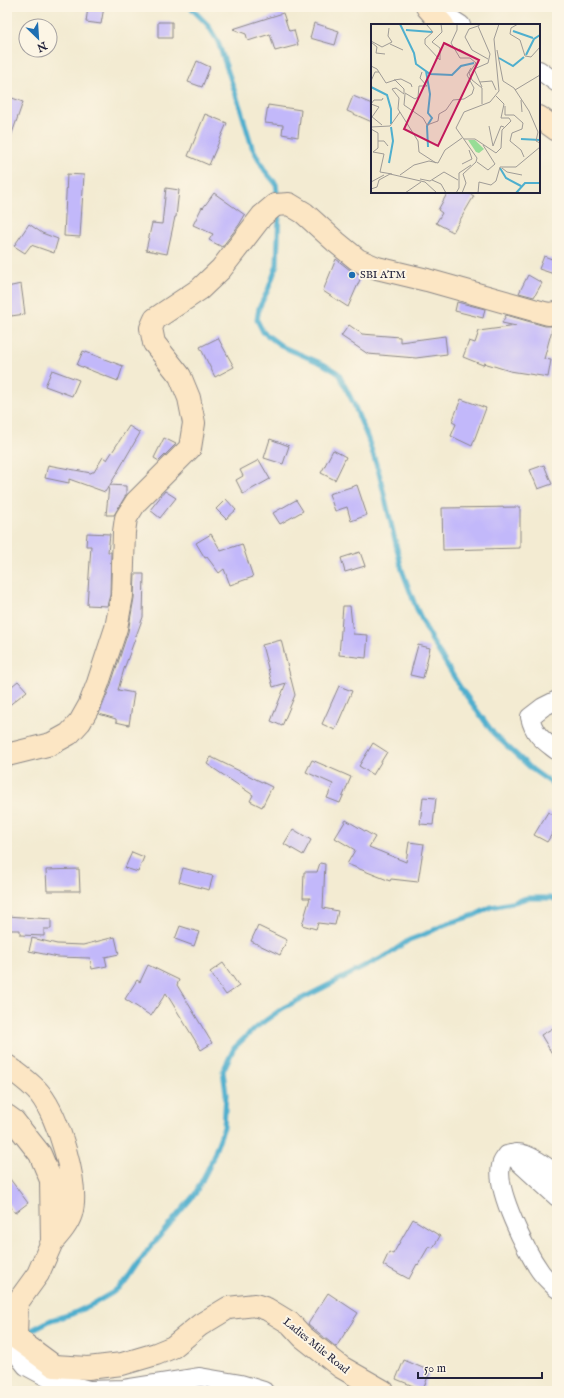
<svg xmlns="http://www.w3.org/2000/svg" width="564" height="1398" viewBox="0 0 564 1398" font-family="'IM FELL English',serif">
	<rect width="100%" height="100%" fill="#fcf5e5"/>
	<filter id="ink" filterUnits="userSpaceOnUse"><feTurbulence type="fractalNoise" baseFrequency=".025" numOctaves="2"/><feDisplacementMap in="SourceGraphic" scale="8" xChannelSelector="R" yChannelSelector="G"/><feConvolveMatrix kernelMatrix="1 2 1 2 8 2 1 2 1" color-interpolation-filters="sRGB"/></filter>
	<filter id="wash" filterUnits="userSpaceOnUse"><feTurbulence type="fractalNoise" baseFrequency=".012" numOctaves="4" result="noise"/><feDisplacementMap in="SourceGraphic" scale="16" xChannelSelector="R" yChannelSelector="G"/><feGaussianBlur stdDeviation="0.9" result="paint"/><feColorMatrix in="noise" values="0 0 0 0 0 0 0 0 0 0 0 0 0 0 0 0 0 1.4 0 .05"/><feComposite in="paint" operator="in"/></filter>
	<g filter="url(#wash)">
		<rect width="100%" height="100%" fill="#f3ebd2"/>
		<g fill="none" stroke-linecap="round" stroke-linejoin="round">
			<!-- stream -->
			<path stroke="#4fafce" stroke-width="5" d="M190 7 208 25 218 42 241 110 252 147 265 171 276 184 278 201
				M279 211 277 265 268 290 259 308 257 320 263 332 283 347 323 364 338 373 353 402 368 439 379 473 402 570 415 605 431 639 460 687 494 734 533 770 557 787
				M22 1335 51 1320 72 1314 93 1304 112 1293 128 1280 148 1250 195 1194 210 1165 224 1127 226 1094 223 1071 234 1048 255 1028 283 1008 386 956 409 940 425 934 446 924 475 915 491 907 511 903 527 898H551L557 900"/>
		</g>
		<g id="blocks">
			<!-- building -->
			<path fill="#c2b8fa" d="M88 7H104L101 24 86 22Z
				M283 13 289 31 294 30 298 45 275 51 270 34 248 41 246 34 233 29Z
				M158 22H172V38H158Z
				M314 23 339 31 335 45 310 38Z
				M197 61 210 67 202 87 188 82Z
				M7 96 23 102 9 142H7Z
				M353 96 372 104V122L347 111Z
				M268 105 301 110 298 137 282 134 283 125 265 123Z
				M205 114 227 123 209 165 188 156Z
				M67 174 84 175 80 237 64 236Z
				M166 188 179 190 176 217H175L167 254 146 250 152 223 162 224Z
				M448 192H467L474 196 453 232 436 223 442 213 438 210Z
				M214 193 245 215 239 225 222 247 209 240 213 234 193 225 202 207 203 208Z
				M29 224 42 233 58 239 54 253 31 245 25 253 14 246Z
				M544 256 557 261V275L539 269Z
				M336 259 350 270 362 275 348 307 323 291Z
				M528 275 542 283 534 297 519 293Z
				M21 284 25 314 11 316 7 287Z
				M457 302 485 309 483 318 455 311Z
				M506 315 545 326H553L544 359 551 360 548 377 510 371 484 363 483 365 463 357 469 341 475 343 479 331 516 326 502 323Z
				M349 325 362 334 400 337V342L445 336 447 354 416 358 368 354 341 336Z
				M218 338 234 367 215 377 200 347Z
				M83 351 123 366 118 381 77 365Z
				M52 370 79 380 72 396 45 386Z
				M461 399 486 408 472 446 451 436 456 424 452 422Z
				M129 426 140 433 110 485 126 486V495L114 515H106L109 486 105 492 69 479V483L45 478 48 465 91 473 92 472H94L103 457 107 460Z
				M164 438 176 444 159 461 154 458Z
				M270 439 289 446 283 464 264 458Z
				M333 450 346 457 335 480 321 473Z
				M259 460 270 479 243 494 236 480 243 476 240 470Z
				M544 465 552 484 538 489 530 470Z
				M357 485 367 515 351 521 347 507 335 511 329 494Z
				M165 491 176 498 160 518 150 510Z
				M226 499 236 510 226 519 216 509Z
				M296 500 303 511 280 524 273 513Z
				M520 507V548L443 550 442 508Z
				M87 533 110 534 108 552H111L110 595 107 606 87 605 91 546H86Z
				M211 534 221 551 242 544 253 577 230 585 224 569 219 573 207 557 205 558 196 543Z
				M360 552 365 566 345 572 341 558Z
				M135 574H144L143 617 124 669 118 690 134 693 129 725 116 722V719L99 714 110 687 128 632 134 598Z
				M343 606H350L353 634 368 635 366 658 339 655Z
				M281 640 295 695 282 726 271 721 286 683 273 687 262 645Z
				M418 645 430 648 423 678 410 675Z
				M18 681 27 691 7 707V690Z
				M339 686 352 691 335 730 322 724Z
				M373 743 387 752 373 775 359 766Z
				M211 757 272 787 262 807 250 801 253 795 207 764Z
				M312 760 351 777 340 803 327 798 333 784 306 772Z
				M423 797 436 798 433 825 420 824Z
				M548 812 557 817V826L547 842 534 835Z
				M346 820 375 837 369 847 406 862 409 842 424 844 418 882 391 879 390 881 347 864 355 850 335 838Z
				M293 829 311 840 303 855 284 844Z
				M132 852 144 857 138 872 125 868Z
				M320 863 325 864 323 908 338 911 335 925 318 923 316 929 302 925 310 898H303L304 872H317Z
				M183 868 213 876 209 890 179 882Z
				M79 869 80 891H47L46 870Z
				M7 916 51 919V929H44V936L20 935V930H7Z
				M180 926 199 932 194 946 175 939Z
				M258 926 287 940 280 955 251 941Z
				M115 937 119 954 105 957 107 966 92 969 90 958 58 957 29 951 32 938 57 944 83 945Z
				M223 963 239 986 226 995 210 972Z
				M148 965 179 980 177 985 212 1043 201 1050 166 993 151 1016 125 999 137 980 140 982Z
				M553 1028 557 1035V1062L541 1035Z
				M7 1175 28 1203 15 1213 7 1202Z
				M413 1219 440 1236 433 1248 429 1246 418 1265 417 1264 409 1279 383 1265 389 1252 393 1254Z
				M328 1293 358 1313 336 1347 308 1324Z
				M404 1360 430 1371 423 1390 396 1379Z"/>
		</g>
	</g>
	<g filter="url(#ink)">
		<use href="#blocks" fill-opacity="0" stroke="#8a8686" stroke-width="1"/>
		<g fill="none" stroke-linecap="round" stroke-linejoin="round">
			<!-- street casing -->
			<g stroke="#8a8686" stroke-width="20">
				<path id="street" d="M433 7 461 25
					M539 70 557 83
					M557 700 543 707 530 717C534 735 543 740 557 751
					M510 1154 557 1197
					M557 1175C548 1167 529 1153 517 1153 514 1153 510 1155 507 1155 505 1158 501 1162 501 1166 495 1189 526 1251 540 1271 544 1277 551 1283 557 1289
					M16 1326 11 1347 26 1366 54 1381 89 1390 124 1389 200 1377 241 1384 264 1391"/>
			</g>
			<!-- secondary casing -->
			<g stroke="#8a8686" stroke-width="24">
				<path id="secondary" d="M427 7 443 25
					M539 117 557 130
					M7 755 51 744 69 734 80 722 89 706 98 683 116 628 122 596 124 532 126 518 136 502 190 448 194 423 189 398 180 376 154 343 151 328 155 319 200 289 221 269 262 216 275 205 289 204 304 213 336 242 358 260 377 268 427 280 548 314 557 313
					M7 1066C18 1074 31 1083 40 1094 58 1117 80 1185 71 1214 68 1224 59 1234 52 1242
					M7 1116 14 1121 40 1154 51 1180 52 1242 38 1274 17 1303 16 1338 54 1366 88 1368 122 1364 156 1354 173 1347 200 1325 228 1308 255 1305 267 1309 290 1323 303 1337 341 1367 383 1391"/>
			</g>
			<!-- street -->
			<use href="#street" stroke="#fff" stroke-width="18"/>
			<!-- secondary -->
			<use href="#secondary" stroke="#fce6c4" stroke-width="22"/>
		</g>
	</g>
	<!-- markers -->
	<circle fill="#1f6fb2" stroke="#fcf5e5" stroke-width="1.5" cx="352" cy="275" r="4"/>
	<g text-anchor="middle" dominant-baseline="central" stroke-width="4" stroke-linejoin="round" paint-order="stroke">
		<!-- poi labels -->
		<g font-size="11" fill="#22223b" stroke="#fcf5e5" text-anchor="start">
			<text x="360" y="275">SBI ATM</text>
		</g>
		<!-- street labels -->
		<g font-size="11" fill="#22223b" stroke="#fcf5e5">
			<text transform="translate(316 1346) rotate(39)">Ladies Mile Road</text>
		</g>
	</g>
	<!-- overview -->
	<g transform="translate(371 24)">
		<rect width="169" height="169" fill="#f3ebd2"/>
		<path d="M97 116H104L113 125 108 129 105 128Z" fill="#97dd96"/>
		<path fill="none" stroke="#4fafce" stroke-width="2" d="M29 0 43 29 45 40 59 50 81 51 90 42 103 39M35 6 61 8M142 7 162 14M155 31 163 15 169 11M128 34 142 42 153 33M55 47 59 70 57 89 61 94 56 102 57 123M0 63 16 71 20 85V100M150 115 169 116M18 139 22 117 20 103M129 144 135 154 150 162M145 169 154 159H169"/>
		<path fill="none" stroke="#9f9b96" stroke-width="1" d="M55 0 62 8 54 15V20L69 36V24L61 18 71 8 70 0M86 0V6L80 19 89 34H99L105 39 98 49 101 56 111 64V80M110 0 107 2 119 30 117 39 103 45 111 63M147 0 140 4 139 10 149 16 154 32 160 33 169 23M107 2 98 5 94 13 101 26 117 35M0 17 11 23 21 18 17 12 18 4M0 18 6 23 5 29 14 30M19 20 32 26M88 25 101 33M126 26 132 57 143 64 158 87 167 108 165 117 169 119M0 42 6 45 15 59 24 56 33 65V70L25 64 21 65 28 74 27 85 47 117 48 128 65 139M23 56 30 55 40 60 41 63M0 57 4 48H8M109 58 121 57 125 66M144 66 169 51M34 69 44 75 47 73 48 62H56L49 54 51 48M34 70 33 81 52 94 56 101 67 97 68 90 75 86 82 76 93 75 101 70 103 64 96 51 100 44M150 76 151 88M0 80 8 83 1 93M0 80 3 76H11L12 74M134 82V91H143L152 99 151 105 141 109 139 117 150 126 153 133M0 92 11 101M118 102 122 122 130 102 133 103M0 103 19 102 29 88M0 105 7 109V124L2 128 13 130 9 148 21 150M93 115H104L125 129 130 124 131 106 140 97 138 94H130L133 80 125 72M7 117H13L17 122M106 138 117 146 124 140 112 121M91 140 101 135 98 126M131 144 136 148 151 151M29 151 43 141 58 137 67 139 74 126 91 114M49 155 59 157 73 148 87 156M61 156 70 160 75 169M0 158 13 151M0 165 6 163 8 156 19 150 54 158 66 169M34 169 50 158M85 169 88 164V149L100 141M91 169 95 159 92 150 105 138 106 134 85 104 93 88 119 78 128 67 123 15 128 0M107 169 108 158 120 161 125 157 129 143H145L169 123"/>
		<path fill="#c2185b" fill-opacity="0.15" stroke="#c2185b" stroke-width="2" d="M73 19 108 36 67 122 33 105Z"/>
		<rect width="169" height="169" fill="none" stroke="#22223b" stroke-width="2"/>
	</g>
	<!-- margin -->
	<rect width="564" height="1398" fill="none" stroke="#fcf5e5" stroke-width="24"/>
	<!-- north arrow -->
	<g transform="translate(38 38) rotate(155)"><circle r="19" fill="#fcf5e5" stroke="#a5a1a1"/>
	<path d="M0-3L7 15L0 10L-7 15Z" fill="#1f6fb2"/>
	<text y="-6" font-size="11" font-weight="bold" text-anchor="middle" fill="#22223b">N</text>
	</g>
	<!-- scale -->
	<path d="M418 1372v6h124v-6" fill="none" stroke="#22223b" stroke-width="2"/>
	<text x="424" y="1372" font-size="12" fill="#22223b" stroke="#fcf5e5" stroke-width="3" paint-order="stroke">50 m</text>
</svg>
